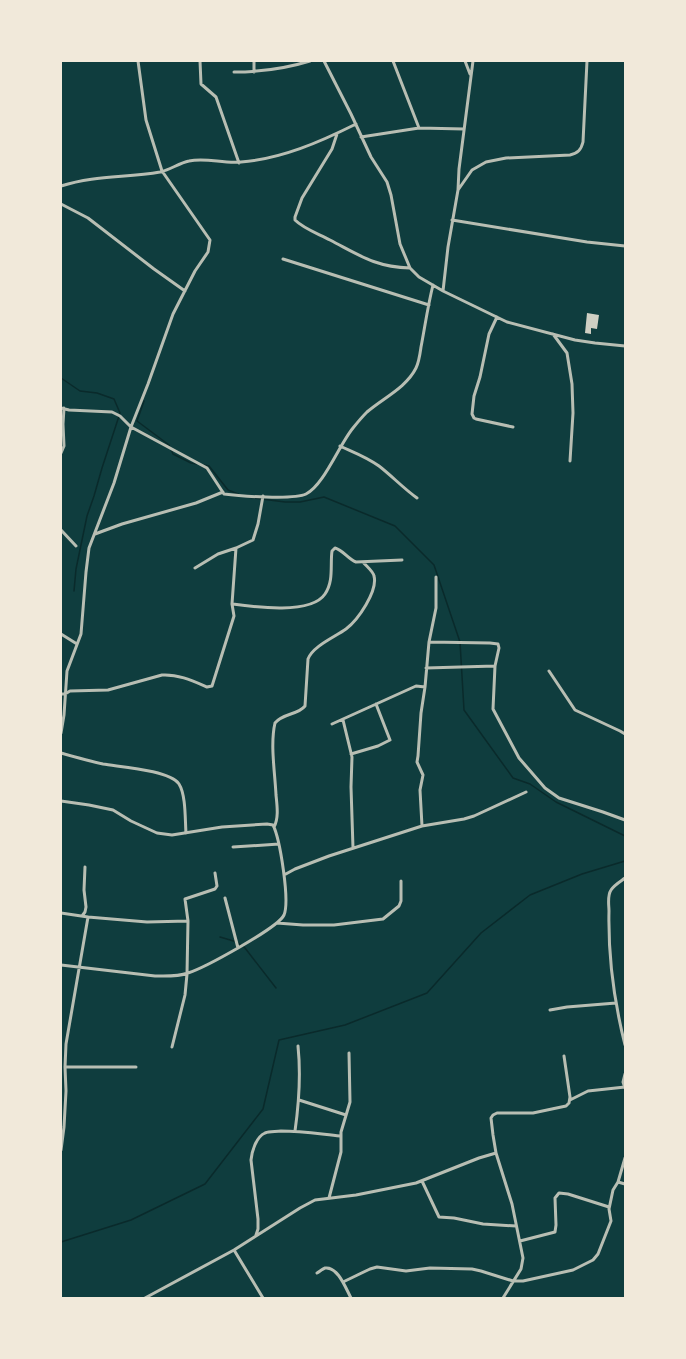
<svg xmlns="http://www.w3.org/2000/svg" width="686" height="1359" viewBox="0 0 686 1359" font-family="'Roboto Condensed',sans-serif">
	<rect width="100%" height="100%" fill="#0f3d3e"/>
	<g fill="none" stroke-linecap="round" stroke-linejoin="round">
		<!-- stream -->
		<path stroke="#0a2a2b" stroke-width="1.5" d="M61 378 80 391 97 393 114 399 120 413 102 468 94 496 87 516 76 569 74 591
			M144 401 137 421 169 445 173 454 191 463 197 464
			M204 465 209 466 228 490 238 494
			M247 497 285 502H300L324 497 395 526 434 565 460 642 464 710 513 778 530 784 556 802 625 836
			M220 937 237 942 245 948 276 988
			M61 1242 131 1220 205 1184 263 1109 279 1040 345 1025 427 993 481 933 530 895 582 874 625 861"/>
	</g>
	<!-- building -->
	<path fill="#cfcfc3" d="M587 313 599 315 597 329 591 328V334L585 333Z"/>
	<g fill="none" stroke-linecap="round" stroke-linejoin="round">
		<!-- minor -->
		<path stroke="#b8beb3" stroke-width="3" d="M200 61 201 84 216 97 239 163
			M254 61V72
			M324 61 351 114 371 157 387 182 391 195 400 244 410 268 419 277 443 291 507 322 575 340 595 343 625 346
			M393 61 419 128
			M465 61 470 74
			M234 72C260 72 284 69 310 61
			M337 134 332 149 302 198 295 217V220C304 229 319 234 330 240 359 255 375 267 410 268
			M361 137 419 128 464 129
			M61 186C95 175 126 178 160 172 170 170 179 163 189 161 206 157 223 164 241 162 281 159 320 142 356 124
			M458 190 459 169 473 61
			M61 204 88 218 154 269 185 291
			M452 220 587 242 625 246
			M283 259 429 305
			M443 291 448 247 458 190 472 170 486 162 506 158 570 155C578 153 581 150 583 142L587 61
			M497 317 489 334 480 377 474 396 472 414 474 418 476 419 513 427
			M553 334 567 353 572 384 573 413 570 461
			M61 408 69 410 112 412 120 416 131 427 207 468 224 494C239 496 294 500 306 494 324 485 339 445 353 428 357 423 362 417 367 412 383 398 406 388 416 368 419 362 420 354 421 347 425 326 428 305 433 285
			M340 446C353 452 367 457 379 466 392 476 403 488 417 498
			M61 453 64 446 63 424 64 408
			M61 530 76 546
			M95 534 122 524 196 503 223 492
			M195 568 218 554 236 548 253 540 258 524 263 496
			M232 604C254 607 311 615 325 594 334 581 330 565 332 551L335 548C343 550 348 559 356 562L402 560
			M61 634 77 644
			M429 642 490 643 498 644 499 648 495 666 493 709 519 758 545 788 559 798 603 812 625 820
			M426 668 495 666
			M549 671 575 710 620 731 625 734
			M61 694H65L70 691 108 690 162 675C178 674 193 681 207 687L212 686 234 616 232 604 236 548
			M343 720 352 757 351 787 353 848
			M332 724 416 686 425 687
			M61 733 64 715 67 671 81 634 86 572 89 548 114 483 131 427 148 384 173 314 195 271 208 252 210 240 162 171 146 120 138 61
			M61 753C75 757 89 761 103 764 120 767 169 770 179 784 186 795 185 820 186 833
			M351 754 378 746 390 740 376 704
			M61 801 89 805 113 810 131 821 157 833 172 835 222 827 267 824 273 825C280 839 290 901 284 915 278 928 204 968 188 973 177 977 165 976 155 976L61 965
			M422 826 420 790 423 775 417 762 418 756 421 713 425 687 429 642 436 608V577
			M274 827C279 818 277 805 276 795 275 773 270 744 275 723 283 713 298 715 305 706L308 659C313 646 335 637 346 629 358 620 378 591 374 576 373 571 366 566 363 562
			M233 847 279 844
			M284 875 295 869 329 856 422 826 464 819 474 816 526 792
			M625 878C621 881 614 885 611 890 607 896 609 905 609 911 608 957 614 1001 625 1045
			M225 898 238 948
			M61 913 88 917 147 922 188 921
			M82 916 85 912 86 907 84 890 85 867
			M277 923 303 925H334L383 919 399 906 401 901V881
			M550 1010 567 1007 616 1003
			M172 1047 185 995 187 974 188 921 185 899 215 889 217 886 215 873
			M65 1067H136
			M625 1074 623 1082 625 1088
			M299 1100 346 1115
			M570 1100 588 1091 625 1087
			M295 1131C299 1103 301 1075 298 1046
			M61 1150 64 1127 66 1091 65 1067 66 1044 88 917
			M422 1181 439 1217 454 1218 483 1224 516 1226
			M618 1182 625 1184
			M329 1198 341 1152V1132L350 1102 349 1053
			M256 1235 258 1229V1219L251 1160C252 1151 256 1137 265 1133 270 1131 276 1132 281 1131 301 1131 320 1134 340 1136
			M520 1241 555 1232 556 1225 555 1198 559 1193 568 1194 609 1207
			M234 1250 263 1298
			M317 1273C319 1272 322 1269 325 1268 338 1266 346 1289 351 1298
			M343 1282 370 1269 377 1267 406 1271 430 1268 472 1269 481 1271 513 1281H523L573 1270 593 1260 598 1254 611 1221 609 1209 613 1190 618 1182 625 1158
			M145 1298 234 1250 300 1208 315 1200 356 1195 416 1183 479 1158 496 1153
			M503 1298 521 1269 523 1258 512 1204 496 1153 493 1135 491 1118 493 1115 497 1113H533L566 1106 569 1103 570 1097 564 1056"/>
	</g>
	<!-- border -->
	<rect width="686" height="1359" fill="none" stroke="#f1e9da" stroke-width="124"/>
</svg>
